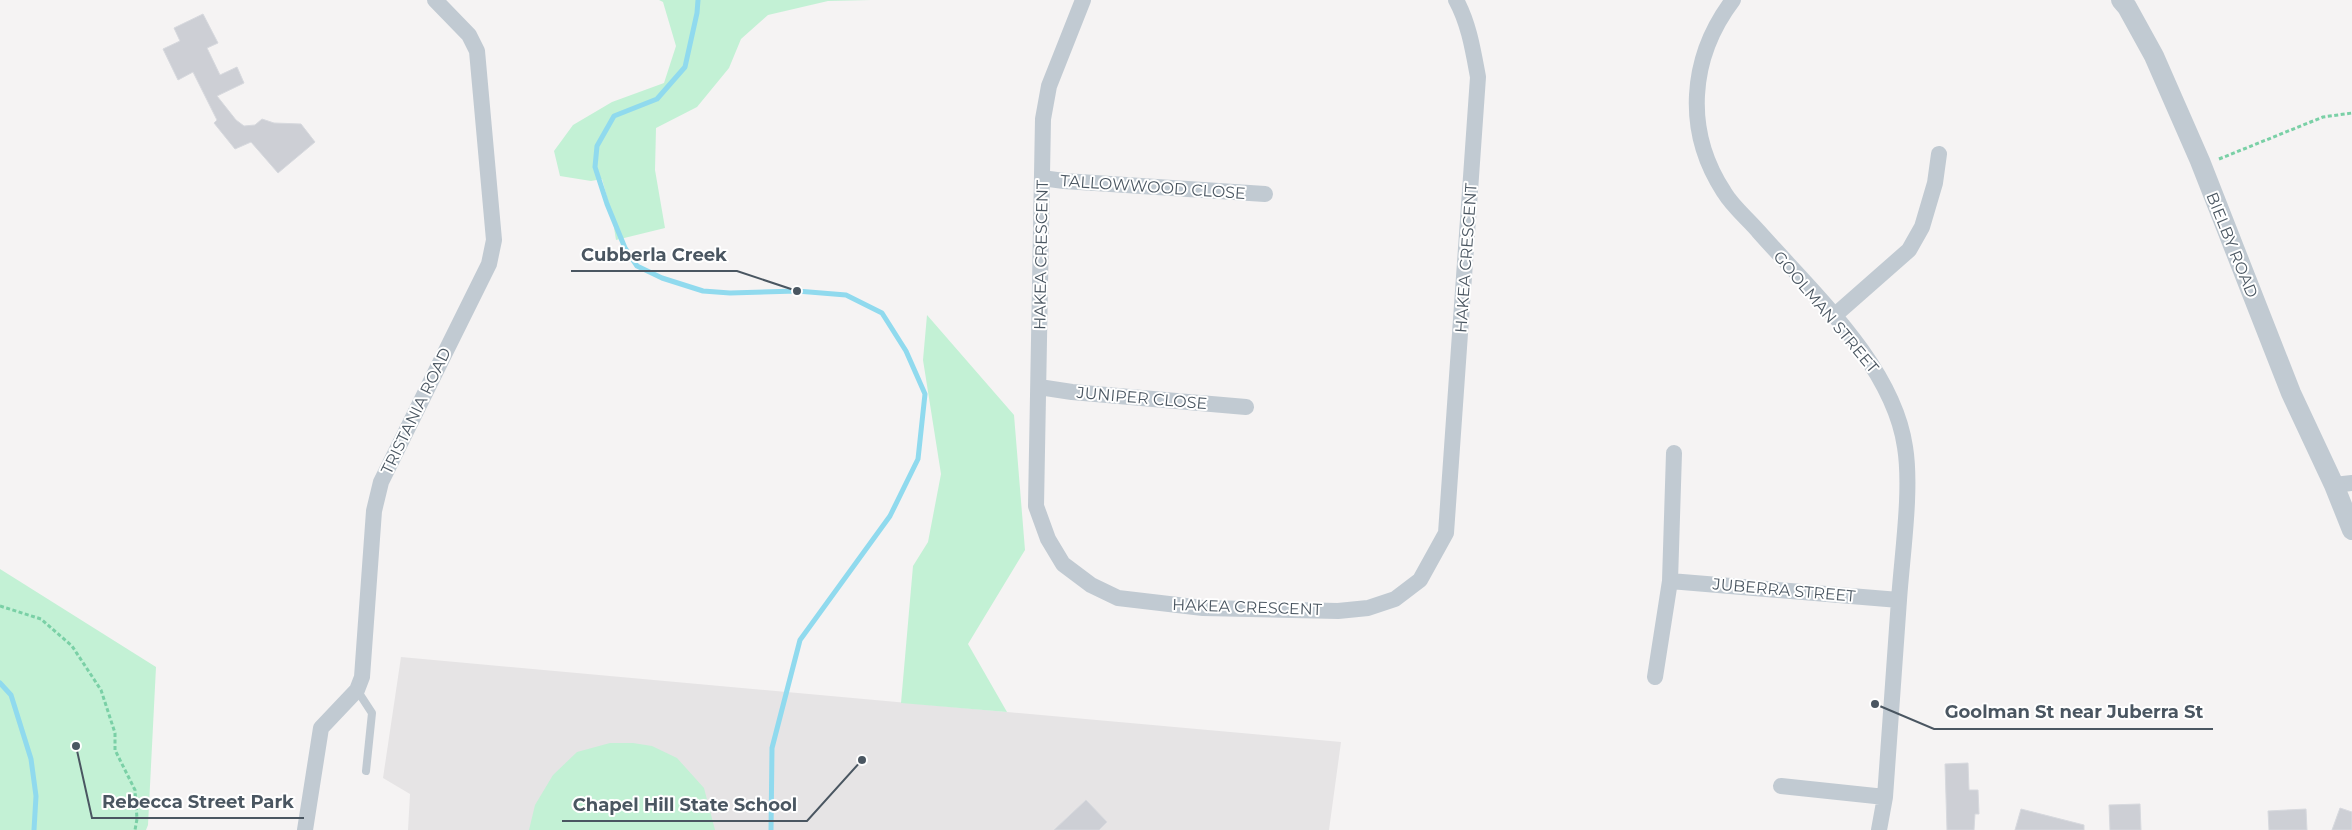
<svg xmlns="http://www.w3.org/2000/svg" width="2352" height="830" viewBox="0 0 2352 830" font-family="Montserrat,sans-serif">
	<rect width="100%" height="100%" fill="#f5f3f3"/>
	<!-- education -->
	<path fill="#e6e4e5" d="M401 657 1007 712 1341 742 1329 830H408L410 794 383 778Z"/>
	<!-- green -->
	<path fill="#c3f1d5" d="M659 0H871L828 1 768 15 741 39 729 68 697 107 656 128 655 170 665 228 616 240 612 215 602 179 591 181 560 176 554 151 573 125 612 102 664 83 676 46 663 2Z
		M927 315 1014 415 1025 550 968 644 1007 712 901 703 913 566 928 542 941 474 923 360Z
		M0 569 156 667 148 825 146 830H0Z
		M610 743H633L652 746 677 758 704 788 715 830H529L535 805 553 775 577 752Z"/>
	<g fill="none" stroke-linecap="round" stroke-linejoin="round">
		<!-- stream -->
		<path stroke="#90daee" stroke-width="5" d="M698 0 697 13 685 67 657 99 614 116 597 146 595 167 607 204 625 248 637 266 662 278 703 291 730 293 797 291 846 295 882 313 906 351 925 394 918 459 890 516 800 640 772 748 771 830
			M0 683 11 695 31 759 36 796 34 830"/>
	</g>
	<!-- building -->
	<path fill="#cdcfd5" stroke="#d7d9de" d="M203 14 218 43 207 48 220 75 237 67 244 83 217 96 236 120 244 126 255 125 262 119 274 123 301 124 315 142 278 173 251 142 235 149 214 123 217 120 193 72 178 80 163 49 180 41 174 28Z
		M1968 763 1969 790H1978L1979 814H1975L1974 830H1947L1945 764Z
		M1086 800 1107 822 1099 830H1054Z
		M2140 804 2141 830H2110L2109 805Z
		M2340 808 2352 812V830H2332Z
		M2021 809 2084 825V830H2015Z
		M2306 809 2307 830H2269L2268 811Z"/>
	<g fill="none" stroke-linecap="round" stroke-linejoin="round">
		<!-- path -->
		<path stroke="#7ad0a6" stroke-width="3" stroke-dasharray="4 2.5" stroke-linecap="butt" d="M2219 159 2323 117 2352 113
			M0 606 41 619 72 646 101 690 115 733V750L135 790 137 819 135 830"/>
		<!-- service -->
		<path stroke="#c1cad2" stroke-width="8" d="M357 690 372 713 366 771"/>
		<!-- minor -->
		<path stroke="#c1cad2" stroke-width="16" d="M1083 0 1049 86 1043 119 1036 506 1048 539 1063 564 1091 585 1118 598 1203 608 1338 611 1368 608 1395 599 1420 580 1446 533 1478 77C1473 50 1469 24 1456 0
			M1733 0C1689 58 1684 131 1724 192 1733 207 1748 219 1759 232 1812 292 1893 365 1905 447 1912 490 1902 555 1899 600 1894 666 1890 732 1885 797L1879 830
			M1042 178 1064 181 1265 194
			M1834 316 1909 250 1922 227 1935 183 1939 154
			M1039 387 1072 392 1246 407
			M2334 485 2352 483
			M1670 581 1899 600
			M1655 677 1670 581 1674 453
			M1781 786 1885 797
			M305 830 321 728 357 690 362 677 374 511 381 482 489 264 494 240 477 51 469 35 435 0"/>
		<!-- tertiary -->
		<path stroke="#c1cad2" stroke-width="20" d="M2121 0 2127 7 2154 56 2200 161 2291 393 2334 485 2352 530"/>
	</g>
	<g text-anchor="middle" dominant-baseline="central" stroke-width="4" stroke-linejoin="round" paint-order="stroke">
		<!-- street labels -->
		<g font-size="16" fill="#4a5661" stroke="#fff">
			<text transform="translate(1153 187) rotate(4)">TALLOWWOOD CLOSE</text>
			<text transform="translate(2232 245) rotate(68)">BIELBY ROAD</text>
			<text transform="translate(1041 255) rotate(-89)">HAKEA CRESCENT</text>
			<text transform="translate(1466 258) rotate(-86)">HAKEA CRESCENT</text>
			<text transform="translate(1826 312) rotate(50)">GOOLMAN STREET</text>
			<text transform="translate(1142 398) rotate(5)">JUNIPER CLOSE</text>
			<text transform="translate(416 411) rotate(-64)">TRISTANIA ROAD</text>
			<text transform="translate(1784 590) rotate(5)">JUBERRA STREET</text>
			<text transform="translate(1247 607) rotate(2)">HAKEA CRESCENT</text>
		</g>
	</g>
	<!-- callouts -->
	<path fill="none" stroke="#4a5661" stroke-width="2" d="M797 291L737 271H571M1875 704L1934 729H2213M76 746L92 818H304M862 760L807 821H562"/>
	<g fill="#4a5661" stroke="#fff" stroke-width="2">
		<circle cx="797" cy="291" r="5"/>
		<circle cx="1875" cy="704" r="5"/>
		<circle cx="76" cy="746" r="5"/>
		<circle cx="862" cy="760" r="5"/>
	</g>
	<g font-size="18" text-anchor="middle" font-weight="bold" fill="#4a5661" stroke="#fff" stroke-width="4" stroke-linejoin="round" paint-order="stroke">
		<text x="654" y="261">Cubberla Creek</text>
		<text x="2074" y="718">Goolman St near Juberra St</text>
		<text x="198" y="808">Rebecca Street Park</text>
		<text x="685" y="811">Chapel Hill State School</text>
	</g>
</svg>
